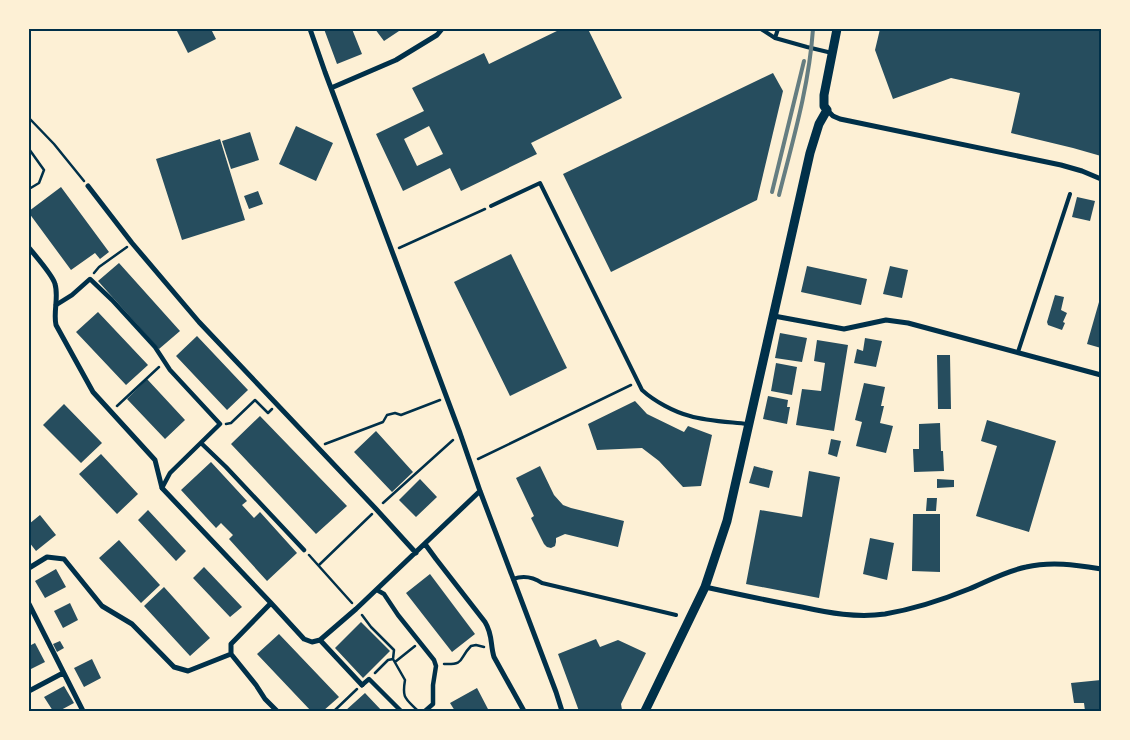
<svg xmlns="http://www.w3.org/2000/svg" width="1130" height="740" viewBox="0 0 1130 740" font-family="'DM Sans',sans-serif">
	<rect width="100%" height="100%" fill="#fdf0d5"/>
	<!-- building -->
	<path fill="#264d5e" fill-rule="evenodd" d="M176 29H211L216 39 188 53Z
		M324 29H352L362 54 337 64Z
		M375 29H402L384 41Z
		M561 29H588L622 98 531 143 537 154 461 191 450 168 403 191 376 134 424 111 412 88 484 53 489 64ZM429 126 443 154 417 166 404 139Z
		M880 29H1101V156L1073 148 1011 133 1020 93 951 78 893 99 875 50Z
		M773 73 783 91 757 200 611 272 563 174Z
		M296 126 333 143 316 181 279 164Z
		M250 132 259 160 231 169 222 141Z
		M220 139 245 220 182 240 156 159Z
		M61 187 109 252 100 259 95 253 71 270 29 213V211Z
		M258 191 263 204 249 209 244 196Z
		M1077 197 1095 201 1090 221 1072 217Z
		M511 254 567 368 510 396 454 282Z
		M119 263 180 331 159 349 98 281Z
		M807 266 867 279 861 305 801 292Z
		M890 266 908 270 902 298 883 294Z
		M1055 295 1064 297 1061 310 1067 313 1063 322 1065 323 1062 330 1048 325 1047 322Z
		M1101 295V348L1087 344Z
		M98 312 148 365 126 385 76 332Z
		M780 333 807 338 802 362 775 358Z
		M197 336 248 390 227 410 176 356Z
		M865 338 882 341 876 367 854 363 857 349 863 351Z
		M817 340 848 345 834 431 796 425 802 389 821 391 825 363 814 361Z
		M937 355H950L951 409H938Z
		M776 363 797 367 792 395 771 391Z
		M147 379 185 420 165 439 127 399Z
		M864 383 885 387 881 406H884L880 423 893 426 886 453 856 446 862 422 855 420Z
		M768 396 788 400 787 407H790L787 424 763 419Z
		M635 401 647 414 684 432 688 426 712 435 701 486 683 487 659 461 642 448 597 450 588 424Z
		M64 404 102 443 81 463 43 425Z
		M260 416 347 506 316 534 231 444Z
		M987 420 1056 441 1029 532 976 516 997 446 981 441Z
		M940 423 941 451H943L944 471 914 472 913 449H919V424Z
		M376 431 413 472 392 492 354 452Z
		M831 439 841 441 837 457 828 454Z
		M101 454 138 494 117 514 79 474Z
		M211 462 247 501 242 505 254 518 260 512 297 553 267 581 229 539 233 535 221 523 216 528 181 490Z
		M540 466 554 495 563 505 571 508 624 521 618 547 565 534 556 538V542L555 546 551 548 547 547 544 544 531 518 534 516 516 478Z
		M754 466 773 471 769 488 749 483Z
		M809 471 840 477 819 598 746 584 760 510 802 517Z
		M420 479 437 497 416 517 399 500Z
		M937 479 954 480V487L937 488Z
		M927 498H937L936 511H926Z
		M148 510 186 551 176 561 138 520Z
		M913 514H940V572L912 571Z
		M40 515 56 535 36 551 29 542V524Z
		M870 538 894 543 887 580 863 574Z
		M119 540 160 585 141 603 99 558Z
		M204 567 242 607 230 617 193 578Z
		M56 569 66 587 45 598 35 581Z
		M430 574 475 634 452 652 406 593Z
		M164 587 210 638 190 656 144 606Z
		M70 603 78 620 63 628 54 611Z
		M361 622 390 651 363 678 335 648Z
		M279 634 339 697 323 711H311L257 654Z
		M596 639 600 647 618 640 646 653 621 704 622 710 618 711H579L558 654Z
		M60 641 64 648 57 652 53 644Z
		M35 643 45 662 29 670V646Z
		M92 659 101 678 84 687 74 668Z
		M1101 680V711H1085L1084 703H1074L1071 683Z
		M64 686 74 703 59 711H53L44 697Z
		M477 688 489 711H455L450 703Z
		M365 693 382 711H345Z"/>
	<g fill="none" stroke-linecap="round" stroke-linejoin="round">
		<!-- path -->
		<path stroke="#003049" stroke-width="2.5" d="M29 118 54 144 84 181
			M29 149 44 170 39 183 29 189
			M399 248 485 209
			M94 273 99 267 127 247
			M117 406 159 367
			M226 424 231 423 255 400 268 413 272 409
			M325 444 383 422 387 415 395 413 401 415 440 400
			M478 459 631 385
			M383 503 453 440
			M309 555 352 603
			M319 565 372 514
			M362 615 371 627 394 650 393 659 405 680C402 698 405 698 417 710
			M395 662 415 646
			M444 664C466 665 458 659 471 646L476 645 484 647
			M375 673 388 660 393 659
			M334 711 357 689"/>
		<!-- service -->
		<path stroke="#003049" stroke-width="4" d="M761 29 775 38 807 47 832 53
			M775 38 778 29
			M491 206 540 183 642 390C654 401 674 412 690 416 706 421 730 422 747 424
			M1018 352 1070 194
			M513 579C524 575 533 577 542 583L676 615"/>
		<!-- pedestrian -->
		<path stroke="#003049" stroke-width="4.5" d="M56 305 72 295 90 279 112 300 155 347 170 370 220 424 170 473 162 488
			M201 443 226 467 304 550
			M377 590 384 594 398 615 434 660 436 666 433 685V704L425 711
			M362 685 369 679 401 711"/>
		<!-- minor -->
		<path stroke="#003049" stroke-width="5" d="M310 29 325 72 460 433 480 491 556 692 562 711
			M331 88 396 60 437 35 442 29
			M827 110 833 116 840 119 1061 165 1082 171 1101 179
			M88 186 132 243 199 322 376 509 416 553
			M29 248C35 255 53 276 55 284 59 297 53 312 56 325L93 392 155 460 162 488 271 603 304 639 312 642 320 640 356 609 480 491
			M774 316 844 329 886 320 908 323 1101 375
			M425 544 436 559 485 622C493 635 490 644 494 657L524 711
			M29 568 47 557 64 559 102 606 132 624 174 667 188 671 231 654
			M705 587C737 594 770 601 802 607 829 613 857 618 885 614 914 609 942 600 969 589 988 581 1006 571 1026 567 1052 561 1076 565 1101 569
			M271 603 231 644V654L256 685 265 699 277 711
			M29 604 83 711
			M320 640 362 685
			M29 691 63 673"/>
		<!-- tertiary -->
		<path stroke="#003049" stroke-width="9" d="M645 711 705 587 727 521 810 153 819 124 827 110 824 106V95L837 29"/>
		<!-- rail -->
		<path stroke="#657d81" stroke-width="4" d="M772 192 804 61
			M779 195C793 140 809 86 813 29"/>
	</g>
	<!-- border -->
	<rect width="1130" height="740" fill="none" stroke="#fdf0d5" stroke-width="60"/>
	<rect x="30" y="30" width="1070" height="680" fill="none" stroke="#003049" stroke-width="2"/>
</svg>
